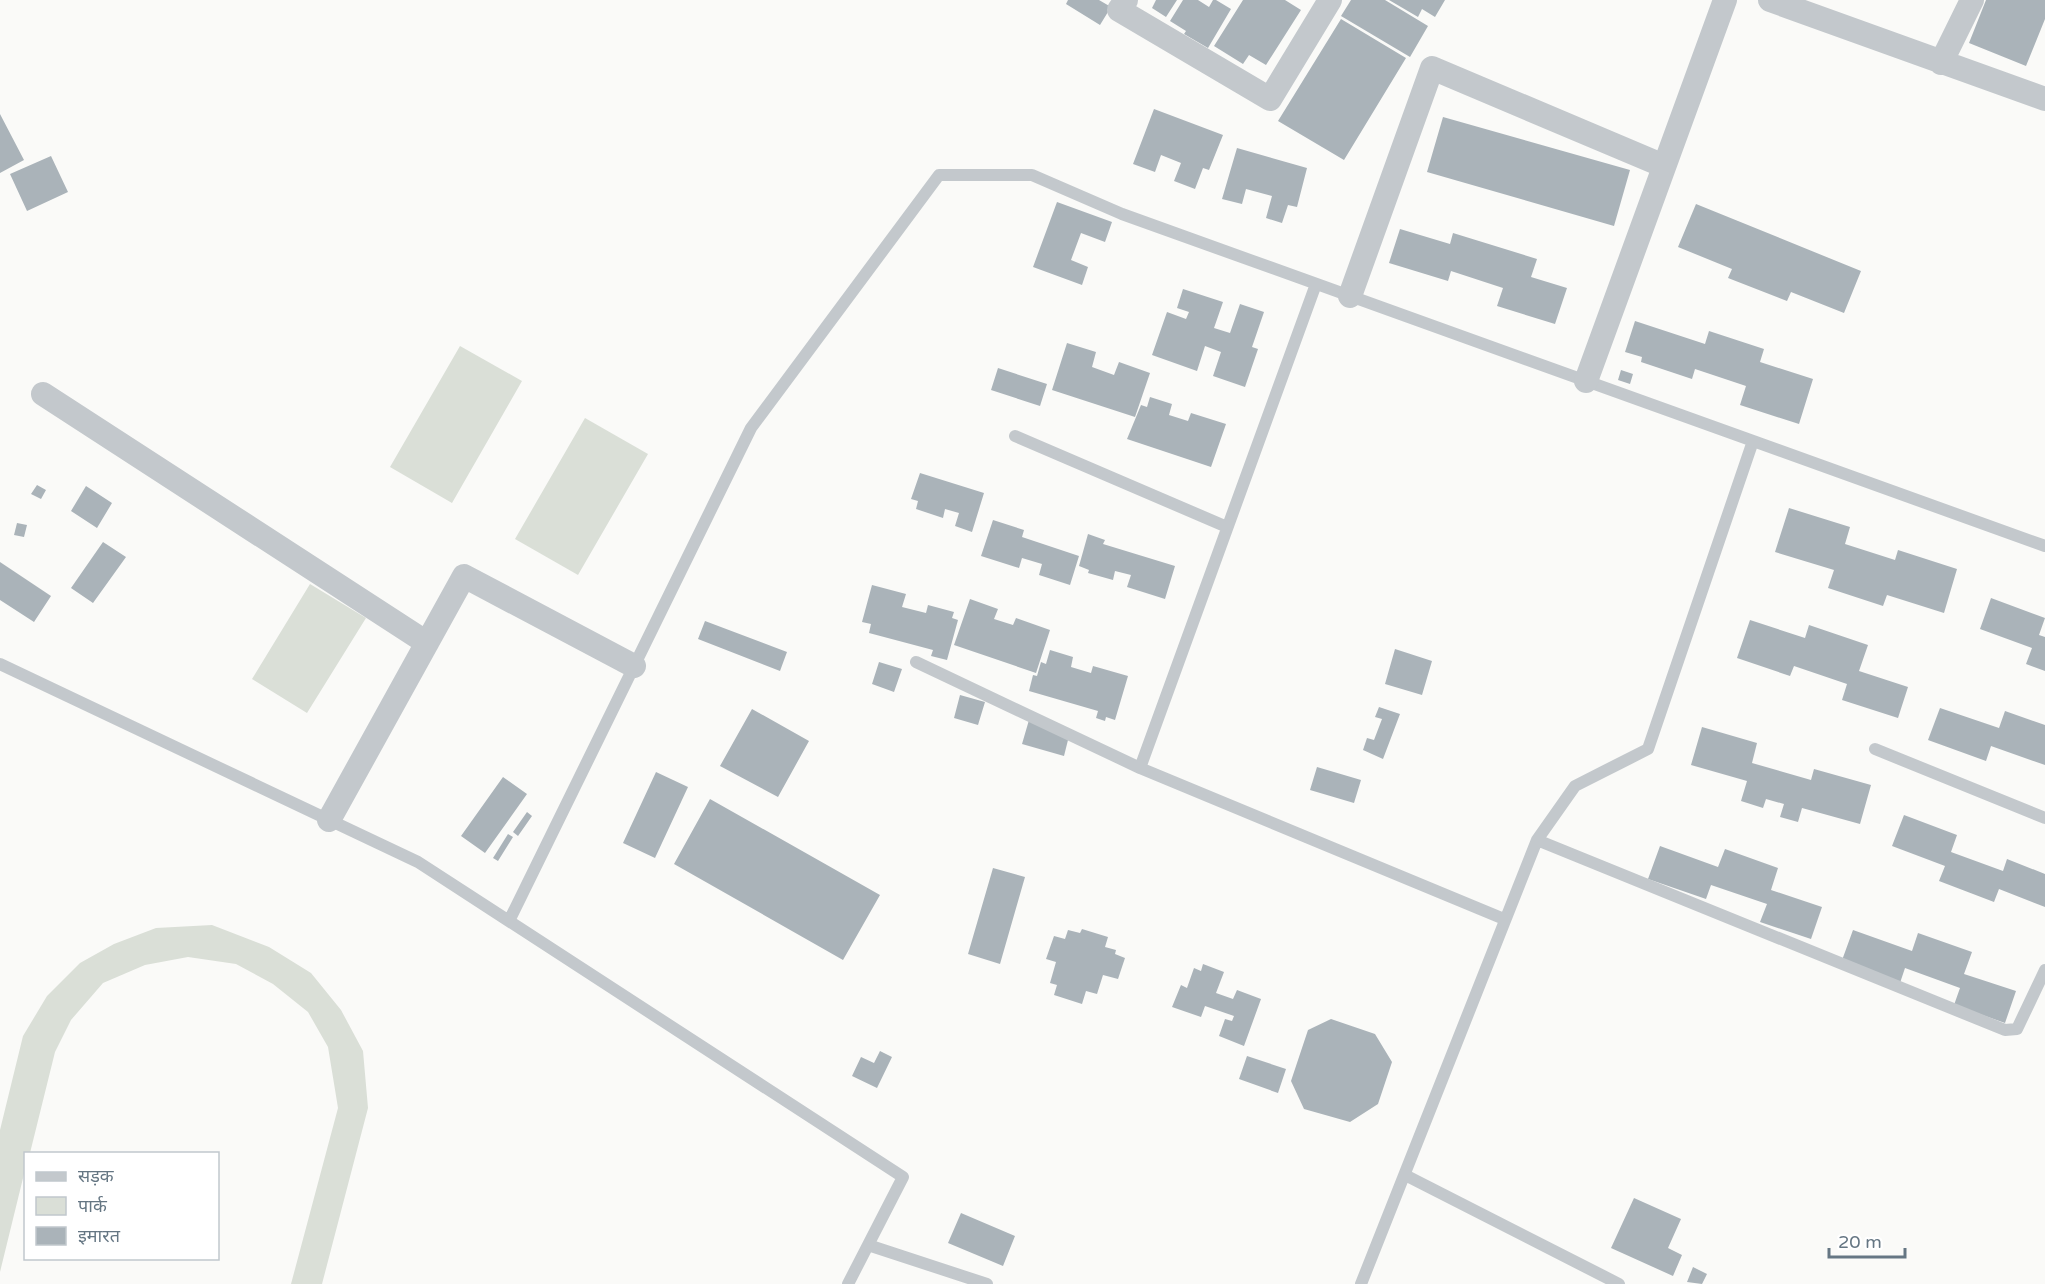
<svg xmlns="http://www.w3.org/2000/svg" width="2045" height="1284" viewBox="0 0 2045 1284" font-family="'Varela Round','Noto Sans Devanagari',sans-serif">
	<rect width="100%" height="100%" fill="#fafaf8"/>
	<!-- green -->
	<path fill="#dadfd7" d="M460 346 522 381 452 503 390 467Z
		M585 418 648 454 578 575 515 539Z
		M310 584 366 618 307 713 252 679Z
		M212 925 269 947 311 973 341 1010 363 1051 368 1108 322 1284H291L338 1108 328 1047 308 1012 273 984 236 964 188 957 145 965 103 983 71 1020 55 1052 30 1153 26 1154 25 1170 0 1272V1130L23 1036 47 996 80 963 114 944 156 928Z"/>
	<!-- building -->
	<path fill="#aab3b9" d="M1068 0H1099L1111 7 1100 25 1066 4Z
		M1156 0H1177L1166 17 1152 8Z
		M1183 0H1198L1209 7 1213 0H1216L1231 9 1208 48 1184 34 1186 31 1170 21Z
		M1243 0H1285L1301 10 1266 65 1249 55 1243 64 1214 46Z
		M1351 0H1385L1428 26 1410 57 1341 16Z
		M1389 0H1445L1435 17 1422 9 1418 17Z
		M1986 0H2045V19L2026 66 1969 43Z
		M1341 19 1406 58 1344 160 1278 121Z
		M1154 109 1223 135 1209 170 1203 168 1195 189 1174 181 1181 163 1161 155 1155 172 1133 164Z
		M0 114 24 160 0 173Z
		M1443 117 1630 170 1614 226 1427 172Z
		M1237 148 1307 168 1297 207 1288 205 1282 223 1266 218 1272 196 1246 189 1242 204 1222 199Z
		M51 156 68 192 27 211 10 174Z
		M1057 202 1112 222 1105 242 1081 233 1071 260 1088 267 1082 285 1033 267Z
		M1696 204 1861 271 1844 313 1791 292 1787 301 1728 278 1732 269 1678 247Z
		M1400 229 1450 244 1453 233 1537 259 1531 277 1567 288 1555 324 1497 306 1503 288 1451 271 1448 281 1389 263Z
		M1183 289 1223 302 1214 328 1230 333 1240 304 1264 312 1252 347 1258 349 1245 387 1213 376 1221 352 1205 346 1197 371 1152 355 1167 312 1186 319 1189 312 1177 308Z
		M1635 321 1705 344 1709 331 1764 349 1760 362 1813 379 1799 424 1740 405 1746 386 1695 369 1692 379 1641 362 1642 357 1625 352Z
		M1067 343 1096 352 1092 367 1114 375 1119 362 1150 373 1135 417 1052 390Z
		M998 368 1047 384 1040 406 991 390Z
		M1621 370 1633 374 1630 384 1618 380Z
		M1150 397 1172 404 1169 415 1188 421 1191 413 1226 424 1211 467 1127 439 1141 405 1147 407Z
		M920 473 984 493 972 532 955 526 959 513 945 509 943 518 916 509 918 501 911 499Z
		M37 485 46 490 41 499 31 494Z
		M86 486 112 503 97 528 71 511Z
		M1789 508 1850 527 1845 544 1895 560 1898 550 1957 569 1944 613 1887 595 1883 606 1828 588 1834 570 1775 552Z
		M993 520 1024 530 1022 537 1079 556 1070 585 1039 575 1042 564 1022 558 1019 568 981 556Z
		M17 523 27 525 24 537 14 535Z
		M1088 534 1105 540 1103 544 1175 566 1165 599 1127 587 1131 575 1115 571 1113 580 1088 573 1089 570 1079 566Z
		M103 542 126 557 93 603 71 588Z
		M0 562 51 596 34 622 0 600Z
		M872 585 906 594 902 607 926 613 928 605 954 612 952 618 958 620 947 660 931 656 933 650 869 633 871 624 862 622Z
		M1991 598 2045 618 2039 635 2045 637V671L2026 664 2032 648 1980 629Z
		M970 599 998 609 994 619 1013 625 1016 618 1050 630 1036 673 954 645Z
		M1750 620 1805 638 1809 625 1868 645 1859 671 1908 687 1898 718 1842 700 1847 684 1794 666 1790 676 1737 658Z
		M705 621 787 652 780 671 698 639Z
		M1395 649 1432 661 1422 695 1385 684Z
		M1050 650 1073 657 1071 667 1091 673 1093 666 1128 676 1115 720 1106 717 1105 721 1096 718 1098 711 1029 691 1033 675 1037 676 1041 662 1046 664Z
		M879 662 902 669 894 692 872 684Z
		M960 695 985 702 978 725 954 718Z
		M1379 707 1400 714 1383 759 1363 750 1367 738 1374 740 1382 719 1375 717Z
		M1940 708 1999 728 2005 711 2045 725V765L1991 746 1986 761 1928 740Z
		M752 709 809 741 778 797 720 766Z
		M1029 720 1070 732 1064 756 1022 744Z
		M1702 727 1757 743 1752 763 1811 780 1814 769 1871 785 1860 824 1802 808 1798 822 1780 817 1784 804 1766 799 1763 808 1741 801 1747 781 1691 765Z
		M1317 767 1361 780 1354 803 1310 790Z
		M656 772 688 787 655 858 623 843Z
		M503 777 527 794 485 853 461 836Z
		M710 799 880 895 843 960 674 864Z
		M527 812 532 816 518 836 513 832Z
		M1904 815 1957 835 1951 852 2003 871 2007 859 2045 874V907L1999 889 1994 902 1939 881 1945 866 1892 846Z
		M508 834 513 837 498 861 493 858Z
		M1660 846 1718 867 1725 849 1778 868 1771 890 1822 907 1811 939 1760 922 1767 904 1711 885 1706 899 1648 879Z
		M993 868 1025 877 1000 964 968 954Z
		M1082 929 1108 937 1105 947 1116 950 1115 954 1125 958 1118 979 1103 975 1097 994 1086 991 1082 1004 1054 995 1057 985 1050 983 1056 962 1046 959 1054 936 1065 939 1068 930 1080 933Z
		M1853 930 1912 951 1918 933 1972 952 1964 974 2016 991 2005 1023 1954 1005 1960 988 1905 968 1900 983 1841 963Z
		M1203 964 1224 972 1216 993 1233 999 1237 990 1261 999 1244 1046 1219 1036 1225 1019 1232 1021 1234 1016 1205 1006 1201 1017 1172 1007 1181 985 1187 988 1194 968 1201 971Z
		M1331 1019 1375 1034 1392 1062 1378 1104 1350 1122 1304 1109 1291 1081 1308 1030Z
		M880 1051 892 1057 877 1088 852 1076 861 1057 874 1063Z
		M1247 1056 1286 1069 1278 1093 1239 1079Z
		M1634 1198 1681 1219 1668 1248 1682 1255 1673 1276 1611 1248Z
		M961 1213 1015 1236 1003 1266 948 1243Z
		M1693 1267 1707 1274 1702 1284 1687 1282Z"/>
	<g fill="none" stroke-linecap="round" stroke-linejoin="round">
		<!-- lane -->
		<path stroke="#c3c8cc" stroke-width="12" d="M1316 284 1140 768 1504 919
			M1015 436 1227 527
			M916 662 1140 768
			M0 664 418 862 903 1177 848 1284
			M1875 749 2045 818
			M1537 840 2005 1030 2017 1029 2045 970
			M509 921 751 428 939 175H1032L1122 214 2045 546
			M1405 1175 1619 1284
			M868 1245 987 1284
			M1361 1284 1537 840 1575 786 1648 749 1753 441"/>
		<!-- street -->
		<path stroke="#c3c8cc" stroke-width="24" d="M1126 0 1119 10 1270 99 1330 0
			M1770 0 2045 99
			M1941 63 1972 0
			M1350 296 1432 68 1664 166
			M1586 381 1725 0
			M43 394 427 643
			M329 820 464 576 634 666"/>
	</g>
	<!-- legend -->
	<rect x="24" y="1152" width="195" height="108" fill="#ffffff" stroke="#c1c8cd" stroke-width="1.5"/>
	<rect x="36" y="1172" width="30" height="9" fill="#c3c8cc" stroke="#c1c8cd" stroke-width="1.5"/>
	<text x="78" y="1182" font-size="18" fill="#657683">सड़क</text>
	<rect x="36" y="1197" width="30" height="18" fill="#dadfd7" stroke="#c1c8cd" stroke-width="1.5"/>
	<text x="78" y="1212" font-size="18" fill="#657683">पार्क</text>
	<rect x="36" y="1227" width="30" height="18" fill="#aab3b9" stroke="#c1c8cd" stroke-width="1.5"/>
	<text x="78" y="1242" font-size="18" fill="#657683">इमारत</text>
	<!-- scale -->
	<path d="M1829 1248v9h76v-9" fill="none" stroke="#657683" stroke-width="3"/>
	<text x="1838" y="1248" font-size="18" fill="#657683" stroke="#ffffff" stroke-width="4.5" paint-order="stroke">20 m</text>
</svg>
